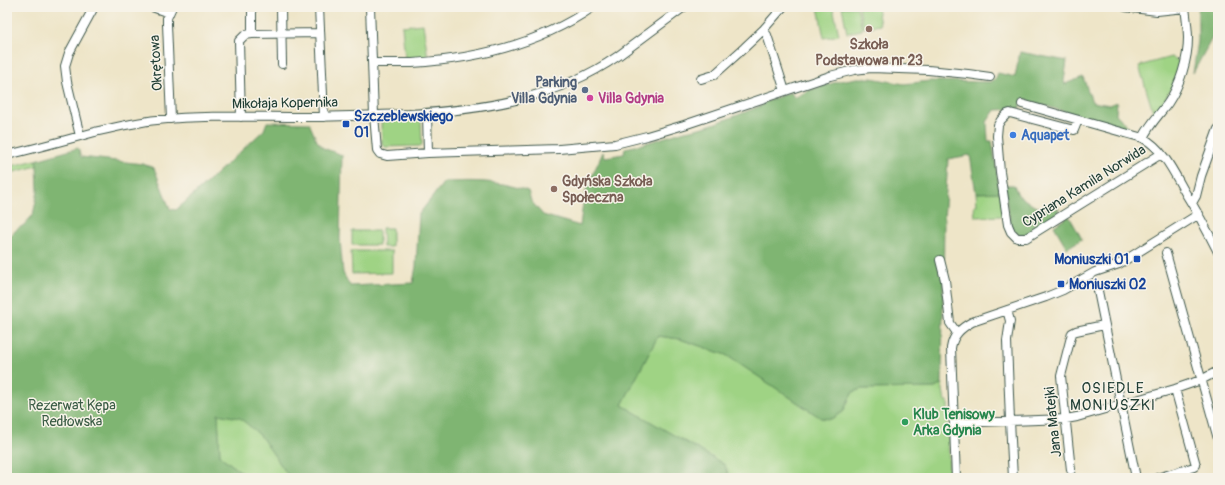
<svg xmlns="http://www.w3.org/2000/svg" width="1225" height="485" viewBox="0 0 1225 485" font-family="Pangolin,sans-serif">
	<rect width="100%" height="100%" fill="#f7f3e8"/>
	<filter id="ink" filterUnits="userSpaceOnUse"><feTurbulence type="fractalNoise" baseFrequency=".025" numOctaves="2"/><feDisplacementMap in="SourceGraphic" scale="8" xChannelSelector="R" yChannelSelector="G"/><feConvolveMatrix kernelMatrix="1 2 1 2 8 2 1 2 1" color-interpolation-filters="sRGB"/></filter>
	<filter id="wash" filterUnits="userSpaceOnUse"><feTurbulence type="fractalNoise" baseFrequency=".012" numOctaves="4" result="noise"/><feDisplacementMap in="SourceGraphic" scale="16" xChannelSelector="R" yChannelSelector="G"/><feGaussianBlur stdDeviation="0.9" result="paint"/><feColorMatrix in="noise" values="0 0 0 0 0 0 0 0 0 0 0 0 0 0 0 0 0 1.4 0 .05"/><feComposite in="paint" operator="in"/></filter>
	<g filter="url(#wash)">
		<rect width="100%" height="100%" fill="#eee5c8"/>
		<!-- green -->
		<path fill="#9fd384" stroke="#5f885c" d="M818 7H833L839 35 824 38Z
			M842 7H857L862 30 847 33Z
			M859 7H877L880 25 863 28Z
			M423 24 428 58 405 59 402 26Z
			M1171 57 1181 62C1175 82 1167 98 1154 115L1139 66Z
			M420 118 421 120 422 144 421 146 385 147 382 144 381 124 383 120Z
			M36 160 37 166 7 174V167Z
			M1000 192 1003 216 975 217 974 205H977L976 193Z
			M382 228H392V247H383Z
			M352 231H379V245H352Z
			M351 251H392V273L352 274Z
			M658 336 680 339 726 355 821 418 831 419 843 412 847 403 853 392 861 389 935 388 942 384 945 401H948L949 478H729L725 465 622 405Z
			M218 414 240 418 260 435 290 478H249L220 456Z"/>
		<!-- forest -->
		<path fill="#7fb572" stroke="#4f7953" d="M1201 7H1218V27L1193 73 1198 41V10Z
			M1020 52 1067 61 1064 81 1065 84 1083 77 1092 102 1110 105 1117 102 1116 114 1133 132 1023 99 1019 109 995 110 987 122 988 141H992L1000 192 976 193 970 155 948 159 944 221 942 384 935 388 861 389 853 392 847 403 843 412 831 419 821 418 726 355 680 339 658 336 622 405 725 465 729 478H290L260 435 240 418 218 414 220 456 249 478H7V238H9L16 230 24 225 33 215 38 191 37 166 36 160 78 148 81 157 143 164 154 168 170 209 176 210 191 197 264 130 267 122 309 123 317 141 323 148 342 155 340 239 343 273 350 286 413 283 416 266 419 214 444 182C475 181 497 180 528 191L531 201 543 215 580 226 583 203 587 187 603 152 605 157 624 154 625 148 640 145 685 131C708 128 740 114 763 105V103L791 92 794 98 810 90 840 81 857 78H871L904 84 929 81 991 82 996 78 998 73 1015 77Z
			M1004 185H1014L1018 195 1034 206 1045 209 1059 208 1057 215C1049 220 1031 236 1021 235 1017 235 1014 231 1011 228Z
			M1069 216 1082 239 1067 248 1054 226Z"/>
	</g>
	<g filter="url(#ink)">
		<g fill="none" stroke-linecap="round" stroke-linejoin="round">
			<!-- minor casing -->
			<g stroke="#3e564a" stroke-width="10">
				<path id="minor" d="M152 7 169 13
					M281 7 282 64
					M319 7 324 117
					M370 7 374 115 377 150 380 154 387 156 428 153 559 149 615 144 647 136 684 125 830 76 854 70 871 68 928 70 968 74 990 77
					M1125 7 1157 11 1185 8
					M763 30 767 35 785 91
					M252 34V7
					M372 63C385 63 399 63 412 63 476 59 540 44 593 7
					M701 79 714 75 744 48 763 30 783 7
					M1022 104 1143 138C1164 149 1175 175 1186 194 1198 213 1208 232 1218 252
					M427 113 428 153
					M241 117 239 41 245 35 252 34 320 33
					M171 119 167 24V18L172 7
					M1078 120 1074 130 1010 113 1007 114 1001 120 998 125 997 136 1000 172 1008 225 1011 232 1017 238H1026L1161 154
					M80 136 67 82 65 66 69 53 94 7
					M1143 138C1149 125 1159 115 1168 103 1180 85 1188 60 1188 38 1188 28 1186 17 1185 7
					M7 155C37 148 66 140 95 132 116 127 136 122 157 120 205 115 254 117 302 117 337 117 373 115 409 114 482 110 556 99 618 56L684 7
					M1192 203 1196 196 1201 176 1218 129
					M1166 253 1218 439
					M940 260 945 280 950 323 957 333
					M1098 291 1136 478
					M1007 310 1010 321 1007 341 1010 421 1013 478
					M954 423 1066 419 1077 417 1175 389 1201 380 1218 371
					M1071 470 1061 376 1072 333 1076 331 1104 325
					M956 478 951 348C953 335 961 328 972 322L1046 297 1063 290 1095 272 1119 264 1199 214
					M1157 478 1194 467 1196 465 1175 389"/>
			</g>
			<!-- minor -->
			<use href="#minor" stroke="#fff" stroke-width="8"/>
		</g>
	</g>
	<!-- markers -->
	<g fill="#8d6e63" stroke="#f7f3e8" stroke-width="1.5">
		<circle cx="869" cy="29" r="4"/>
		<circle cx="554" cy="189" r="4"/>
	</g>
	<circle fill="#5c6f8a" stroke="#f7f3e8" stroke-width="1.5" cx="585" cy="90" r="4"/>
	<circle fill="#d1479c" stroke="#f7f3e8" stroke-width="1.5" cx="590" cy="98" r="4"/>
	<g fill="#1a4fb4" stroke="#f7f3e8" stroke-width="1.5">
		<rect x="342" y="120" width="8" height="8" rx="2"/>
		<rect x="1133" y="255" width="8" height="8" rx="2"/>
		<rect x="1057" y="280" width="8" height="8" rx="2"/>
	</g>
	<circle fill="#3f7fe0" stroke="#f7f3e8" stroke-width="1.5" cx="1013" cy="135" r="4"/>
	<circle fill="#2e9e5b" stroke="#f7f3e8" stroke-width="1.5" cx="905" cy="422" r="4"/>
	<g text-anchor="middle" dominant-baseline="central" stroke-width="3" stroke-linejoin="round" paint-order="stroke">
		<!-- education labels -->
		<g font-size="14" font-weight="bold" fill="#785e54" stroke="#f7f3e8">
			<text x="869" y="44">Szkoła<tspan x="869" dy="16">Podstawowa nr 23</tspan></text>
			<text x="562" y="181" text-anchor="start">Gdyńska Szkoła<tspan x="562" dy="16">Społeczna</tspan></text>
		</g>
		<!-- street labels -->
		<g font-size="14" fill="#1f3d34" stroke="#f7f3e8">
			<text transform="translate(156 63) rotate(-93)">Okrętowa</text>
			<text transform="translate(285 103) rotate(-1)">Mikołaja Kopernika</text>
			<text transform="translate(1084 186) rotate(-32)">Cypriana Kamila Norwida</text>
			<text transform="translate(1053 422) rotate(-96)">Jana Matejki</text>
		</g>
		<!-- service labels -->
		<g font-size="14" font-weight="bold" fill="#4e5e75" stroke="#f7f3e8" text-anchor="end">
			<text x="577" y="82">Parking<tspan x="577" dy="16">Villa Gdynia</tspan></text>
		</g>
		<!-- hotel labels -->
		<g font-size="14" font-weight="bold" fill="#b23c85" stroke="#f7f3e8" text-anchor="start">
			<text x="598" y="98">Villa Gdynia</text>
		</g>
		<!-- transit labels -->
		<g font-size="14" font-weight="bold" fill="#164399" stroke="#f7f3e8" text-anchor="start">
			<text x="354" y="116">Szczeblewskiego<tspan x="354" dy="16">01</tspan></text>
			<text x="1129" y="259" text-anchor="end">Moniuszki 01</text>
			<text x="1069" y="284">Moniuszki 02</text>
		</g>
		<!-- shop labels -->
		<g font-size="14" font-weight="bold" fill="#366cbe" stroke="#f7f3e8" text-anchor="start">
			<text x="1021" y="135">Aquapet</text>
		</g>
		<!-- park labels -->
		<g font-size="14" fill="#395b44" stroke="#f7f3e8">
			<text x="72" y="405">Rezerwat Kępa<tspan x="72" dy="16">Redłowska</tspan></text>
		</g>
		<!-- leisure labels -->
		<g font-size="14" font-weight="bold" fill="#27864d" stroke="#f7f3e8" text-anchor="start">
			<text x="913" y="414">Klub Tenisowy<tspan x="913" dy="16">Arka Gdynia</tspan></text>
		</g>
		<!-- neighbourhood labels -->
		<g font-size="15" letter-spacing="1" fill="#1f3d34" stroke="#f7f3e8">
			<text x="1113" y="388">OSIEDLE<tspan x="1113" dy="17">MONIUSZKI</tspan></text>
		</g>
	</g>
	<!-- margin -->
	<rect width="1225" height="485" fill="none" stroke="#f7f3e8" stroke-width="24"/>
</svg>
